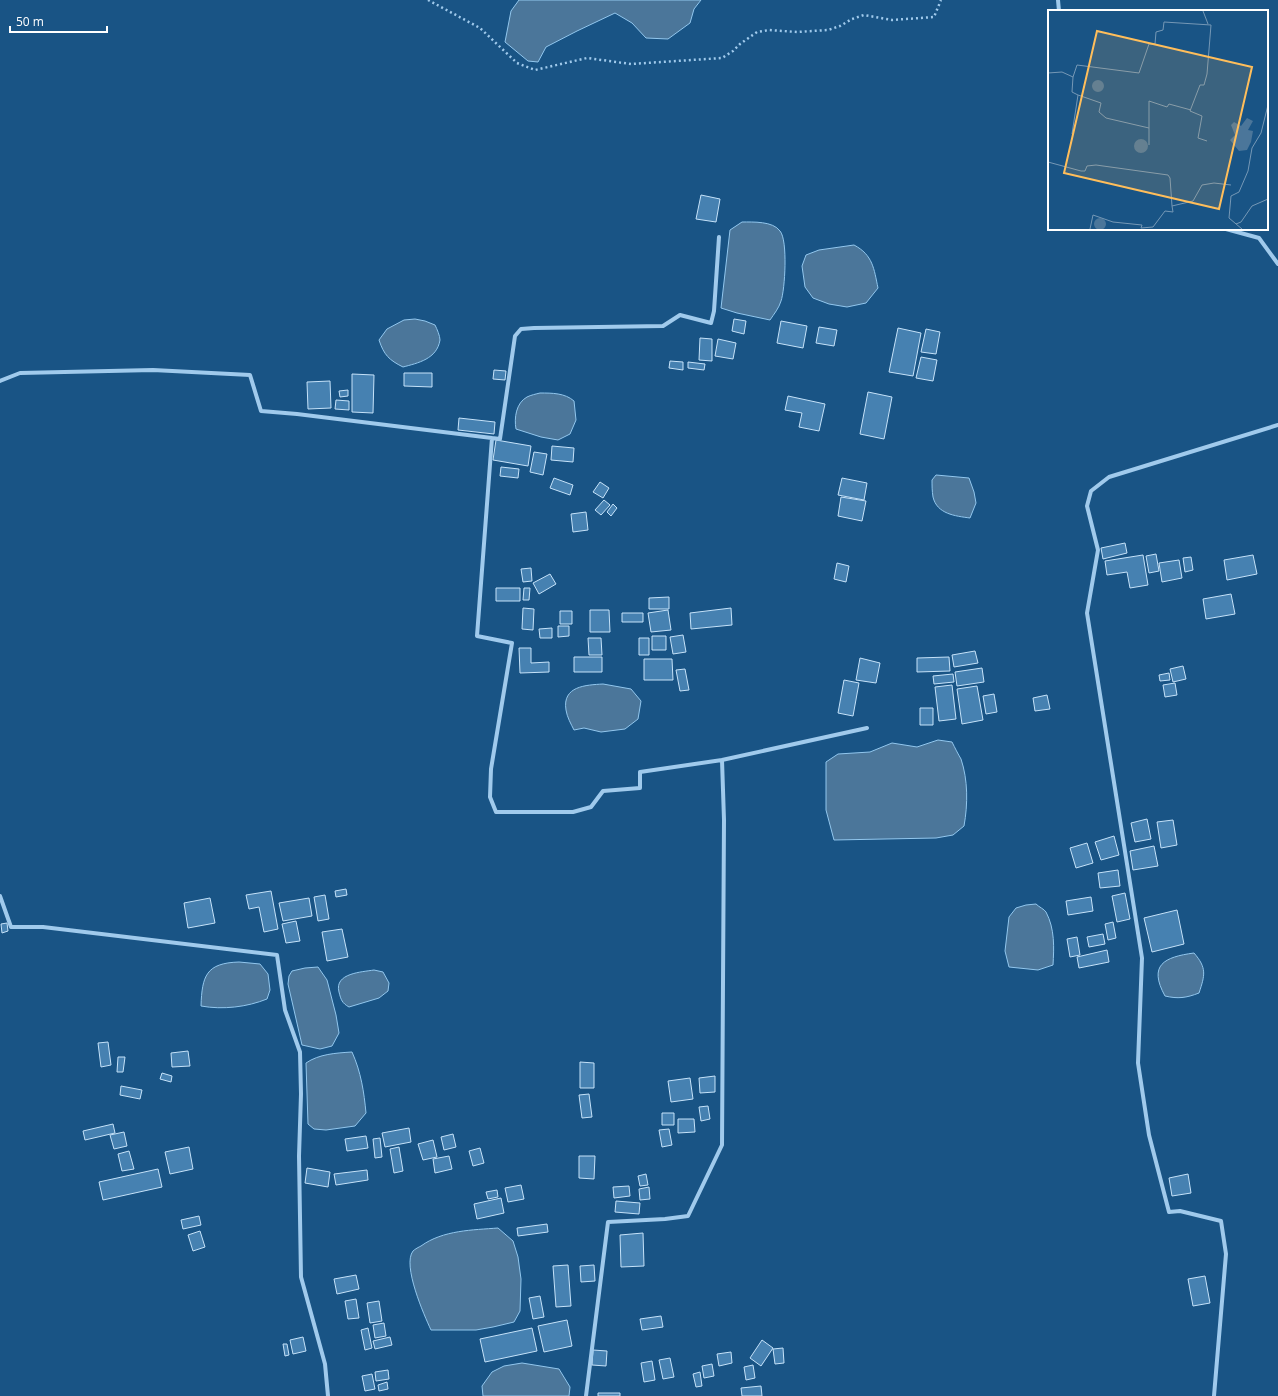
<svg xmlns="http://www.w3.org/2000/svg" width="1278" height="1396" viewBox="0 0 1278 1396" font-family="'Open Sans',sans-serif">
	<rect width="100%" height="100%" fill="#195485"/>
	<!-- water -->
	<path fill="#4b769a" stroke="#92c7ee" d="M519 0H701L694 9 690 23 668 39 646 38 632 23 615 13 577 31 546 47 538 62 528 61 505 42 511 11Z
		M742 222C753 222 773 221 780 231 788 240 785 290 781 301 779 308 774 314 770 320L737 313 721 308 730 230Z
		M854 245C873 255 874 269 878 288L866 303 847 307 829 304 813 298 805 287 802 266 806 255 819 250Z
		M415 319 425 321 435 325C437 329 440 336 440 340 437 359 418 363 403 367 389 360 384 355 379 340L387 329 404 320Z
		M540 393C552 393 565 393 574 401L576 420 570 434 558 440 541 437 516 429C514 418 516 403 527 397 531 395 536 394 540 393Z
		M936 475 969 478 974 492 976 503 970 518C955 516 937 514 933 497 932 491 932 485 932 480Z
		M603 684 631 689 641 701 638 719 625 729 601 732 584 728 574 730C571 724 567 717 566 710 562 686 586 685 603 684Z
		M938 740 952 742C955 748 958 754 961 759 968 780 968 804 964 826L953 835 936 838 834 840 826 810V762L838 754 870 752 892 743 917 747Z
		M1036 904C1039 907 1044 909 1046 912 1055 929 1054 948 1053 965L1038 970 1009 967 1005 951 1009 917 1016 908 1026 905Z
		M1194 953C1207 968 1205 975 1199 993 1186 998 1178 999 1165 996 1148 965 1164 957 1194 953Z
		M239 962 260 964 268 974 270 990 267 999C247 1007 223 1010 201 1006 202 976 206 963 239 962Z
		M318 967 327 980 336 1015 339 1033 332 1046 320 1049 302 1045 288 984 289 976 292 971 305 968Z
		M374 970 383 972 389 983 388 991 379 998 349 1007C342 1003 341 1000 339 992 334 973 362 972 374 970Z
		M352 1052C361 1072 364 1092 366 1113L355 1126 326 1130 314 1129 308 1124 306 1063C319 1054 336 1053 352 1052Z
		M498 1228 513 1241 518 1257 521 1279 520 1311 514 1322 493 1327 476 1330H431C424 1315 402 1265 413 1251 415 1249 419 1247 421 1246 443 1230 473 1230 498 1228Z
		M522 1363 559 1369 570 1387 569 1396H483L482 1386 492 1372 504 1366Z"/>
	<!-- building -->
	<path fill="#4681b1" stroke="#c5e2f9" d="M701 195 720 199 716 222 696 219Z
		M734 319 746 321 744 334 732 331Z
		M781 321 807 326 803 348 777 343Z
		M819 327 837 330 834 346 816 343Z
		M898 328 921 333 913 376 889 372Z
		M926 329 940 332 936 354 921 352Z
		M700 338 712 339V361L699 360Z
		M718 339 736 343 733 359 715 356Z
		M921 357 937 360 933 381 916 378Z
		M670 361 683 362V370L669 368Z
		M688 362 705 364 704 370 688 368Z
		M494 370 506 371 505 380 493 379Z
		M404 373H432V387L404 386Z
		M352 374 374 375 373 413 352 412Z
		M330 381 331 408 308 409 307 382Z
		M348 390V396L340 397 339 391Z
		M868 392 892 397 884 439 860 434Z
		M788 396 825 404 819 431 799 427 802 413 785 410Z
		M336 400 349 401V410L335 409Z
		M459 418 495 422 494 434 458 430Z
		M496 440 531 446 528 466 493 460Z
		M552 446 574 448 573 462 551 460Z
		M534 452 547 454 543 475 530 472Z
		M501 467 519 469 518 478 500 476Z
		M554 478 573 485 570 495 550 488Z
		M842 478 867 483 864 500 838 495Z
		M600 482 609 488 603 498 593 492Z
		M841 497 866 501 862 521 838 516Z
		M604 500 610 505 601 515 595 510Z
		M613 504 617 508 611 516 607 512Z
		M586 512 588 530 573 532 571 514Z
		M1125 543 1127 553 1103 559 1101 548Z
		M1156 554 1159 571 1149 573 1146 556Z
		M1143 555 1148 585 1130 588 1127 572 1107 575 1105 561Z
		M1253 555 1257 574 1227 580 1224 560Z
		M1191 557 1193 570 1185 572 1183 558Z
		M1179 560 1182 578 1162 582 1159 563Z
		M837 563 849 566 846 582 834 579Z
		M531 568 532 581 523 582 521 569Z
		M550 574 556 584 539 594 533 583Z
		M496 588H520V601H496Z
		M524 588H530L529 600H523Z
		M1231 594 1235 614 1206 619 1203 599Z
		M669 597V609H649V598Z
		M523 608 534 609 533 630 522 629Z
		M731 608 732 625 691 629 690 613Z
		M590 610H609L610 632H590Z
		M668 610 671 630 651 632 648 613Z
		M560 611H572V624H560Z
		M622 613H643V622H622Z
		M558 626H569V636L558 637Z
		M552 628V638H540L539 629Z
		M683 635 686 652 673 654 670 637Z
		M652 636H666V650H652Z
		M588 638H601L602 655H589Z
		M639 638H649V655H639Z
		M519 648H531V663L549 662V672L520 673Z
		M975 651 978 663 954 667 952 655Z
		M574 657H602V672H574Z
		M949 657 950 671 917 672V658Z
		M860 658 880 663 876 683 856 680Z
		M644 659H672L673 680H644Z
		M1183 666 1186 679 1173 682 1170 669Z
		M982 668 984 682 957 686 955 672Z
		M685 669 689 690 680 691 676 670Z
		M1169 673 1170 680 1160 681 1159 675Z
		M953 674 954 682 934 684 933 676Z
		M844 680 859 683 853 716 838 713Z
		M1175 683 1177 695 1165 697 1163 685Z
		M952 685 956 719 939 721 935 687Z
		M977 686 983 720 962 724 957 689Z
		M994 694 997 712 986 714 983 696Z
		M1047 695 1050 709 1035 711 1033 698Z
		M920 708H933V725H920Z
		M1147 819 1151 839 1135 842 1131 823Z
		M1173 820 1177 845 1161 848 1157 822Z
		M1114 836 1119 855 1101 860 1095 842Z
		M1087 843 1093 863 1076 868 1070 848Z
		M1154 846 1158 866 1133 870 1130 851Z
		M1118 870 1120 886 1100 888 1098 873Z
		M346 889 347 895 336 897 335 891Z
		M271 891 278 929 264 932 259 907 249 909 246 895Z
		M1125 893 1130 919 1117 922 1112 896Z
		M325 895 329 919 318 921 314 897Z
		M1091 897 1093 911 1068 915 1066 901Z
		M210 898 215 923 188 928 184 903Z
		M309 898 312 916 283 921 279 903Z
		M1177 910 1184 944 1152 952 1144 918Z
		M296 921 300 941 286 943 282 924Z
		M1113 922 1116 938 1108 940 1105 924Z
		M7 923 8 931 2 933 1 924Z
		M342 929 348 957 327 961 322 932Z
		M1103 934 1105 944 1089 947 1087 937Z
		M1077 937 1080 955 1070 957 1067 939Z
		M1107 950 1109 962 1079 968 1077 957Z
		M108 1042 111 1065 101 1067 98 1043Z
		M188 1051 190 1066 172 1067 171 1053Z
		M118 1057H125L123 1072H117Z
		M580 1062 594 1063V1088H580Z
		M162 1073 172 1076 171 1082 160 1079Z
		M715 1076V1092L700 1093 699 1078Z
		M690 1078 693 1099 671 1102 668 1081Z
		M121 1086 142 1090 140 1099 120 1095Z
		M589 1094 592 1117 582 1118 579 1095Z
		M708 1106 710 1119 701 1121 699 1107Z
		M662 1113H674V1125H662Z
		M678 1119H694L695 1132 678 1133Z
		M113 1124 115 1133 85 1140 83 1131Z
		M409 1128 411 1142 385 1147 382 1133Z
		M669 1129 672 1145 662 1147 659 1130Z
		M124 1132 127 1146 114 1149 110 1135Z
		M453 1134 456 1147 444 1150 441 1137Z
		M366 1136 368 1148 347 1151 345 1139Z
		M380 1138 382 1157 375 1158 373 1139Z
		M433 1140 437 1157 423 1160 418 1144Z
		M189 1147 193 1169 170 1174 165 1152Z
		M399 1147 403 1171 394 1173 390 1149Z
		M480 1148 484 1163 473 1166 469 1151Z
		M129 1151 134 1169 122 1171 118 1154Z
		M449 1156 452 1169 435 1173 433 1159Z
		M579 1156H595L594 1179 579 1178Z
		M307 1168 330 1172 328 1187 305 1183Z
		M158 1169 162 1187 103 1200 99 1182Z
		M367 1170 368 1180 336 1185 334 1174Z
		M646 1174 648 1185 640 1186 638 1176Z
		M1188 1174 1191 1193 1172 1196 1169 1178Z
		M521 1185 524 1199 508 1202 505 1188Z
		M629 1186 630 1196 614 1198 613 1187Z
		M649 1187 650 1199 640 1200 639 1189Z
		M497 1190 498 1197 488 1199 486 1192Z
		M501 1198 504 1213 477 1219 474 1204Z
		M616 1201 640 1203 639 1214 615 1212Z
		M199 1216 201 1225 183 1229 181 1220Z
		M547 1224 548 1232 518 1236 517 1228Z
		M200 1231 205 1247 193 1251 188 1235Z
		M643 1233 644 1266 621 1267 620 1235Z
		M568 1265 571 1306 556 1307 553 1266Z
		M594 1265 595 1281 581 1282 580 1266Z
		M356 1275 359 1289 337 1294 334 1279Z
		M1205 1276 1210 1303 1193 1306 1188 1279Z
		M540 1296 544 1317 533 1319 529 1298Z
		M356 1299 359 1318 348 1319 345 1301Z
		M379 1301 382 1321 370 1323 367 1303Z
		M661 1316 663 1327 642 1330 640 1319Z
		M567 1320 572 1346 544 1352 538 1326Z
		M384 1323 386 1336 375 1338 373 1325Z
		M368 1328 372 1348 365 1350 361 1330Z
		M532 1328 537 1351 485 1362 480 1339Z
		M303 1337 306 1351 293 1354 290 1340Z
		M390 1337 392 1345 375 1349 373 1341Z
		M762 1340 773 1348 761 1366 750 1358Z
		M283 1344H287L289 1355 285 1356Z
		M783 1348 784 1363 775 1364 773 1349Z
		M593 1350 607 1351 606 1366 592 1365Z
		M731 1352 732 1363 719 1366 717 1354Z
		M670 1358 674 1377 663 1379 659 1360Z
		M652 1361 655 1380 644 1382 641 1363Z
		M712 1364 714 1376 704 1378 702 1366Z
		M753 1365 755 1378 746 1380 744 1367Z
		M388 1370 389 1379 376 1381 375 1372Z
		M700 1372 702 1386 696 1387 693 1374Z
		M372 1374 375 1389 365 1391 362 1376Z
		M387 1382 388 1389 379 1391 378 1385Z
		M761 1386 762 1396H742L741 1388Z
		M598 1393H620V1396H598Z"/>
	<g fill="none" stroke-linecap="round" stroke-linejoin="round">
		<!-- path -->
		<path stroke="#a0caec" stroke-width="2.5" stroke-dasharray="2 3" stroke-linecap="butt" d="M428 0 480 28 517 63 535 70 587 58 631 64 722 58 733 51 740 44 757 32 769 30 797 32 828 30 840 26 852 19 864 15 892 20 934 17 941 0"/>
		<!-- street -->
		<path stroke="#a0caec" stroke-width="4" d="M1058 0 1059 11
			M1226 229 1259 238 1278 264
			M0 381 20 373 153 370 250 375 261 411 297 414 500 439 515 336 521 329 534 328 663 326 680 315 711 323 714 311 719 237
			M492 438 477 636 512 643 491 769 490 797 496 812H573L591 807 603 791 640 788V772L722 760
			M0 896 11 927H43L277 955 285 1010 300 1052 301 1094 299 1156 301 1277 325 1364 328 1396
			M586 1396 608 1222 665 1219 688 1216 722 1145 724 820 722 760 867 728
			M1214 1396 1226 1254 1221 1221 1180 1211 1169 1212 1149 1135 1138 1063 1142 958 1087 613 1098 550 1087 506 1091 491 1109 477 1278 425"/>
	</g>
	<!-- overview -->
	<g transform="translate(1048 10)">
		<rect width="220" height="220" fill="#195485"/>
		<path d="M44 76a6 6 0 1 1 12 0a6 6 0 1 1-12 0ZM199 108 205 111 200 120 205 121 203 132 199 140 191 141 182 130 187 125 183 115 186 112 193 116ZM86 136a7 7 0 1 1 14 0a7 7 0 1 1-14 0ZM46 214a6 6 0 1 1 12 0a6 6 0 1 1-12 0Z" fill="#4b769a"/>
		<path fill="none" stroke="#7598b6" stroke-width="1" d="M155 1 160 14M0 63 14 62 25 67 24 82 30 85 24 124M25 67 29 55 91 63 101 34H107L108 22 115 20 116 12 163 15 159 64 156 75H152L142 101 154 106 150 128 159 131M30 85 53 93 51 102 58 108 101 118V135M101 118V91L119 97 121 94 143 100M0 152 33 161H37L39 156 48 155 120 165 122 168 124 196 145 191 154 175 166 173 183 175M188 214 193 212 204 196 220 189M42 219 45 205 65 212 94 215 93 218 105 217 117 201 125 202 124 196M194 219 181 208 183 186 191 182 200 161 204 138 213 123 220 95"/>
		<path fill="#ffbe5b" fill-opacity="0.15" stroke="#ffbe5b" stroke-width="2" d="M49 21 204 57 171 199 16 163Z"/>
		<rect width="220" height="220" fill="none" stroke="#fff" stroke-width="2"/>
	</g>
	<!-- scale -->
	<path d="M10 26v6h97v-6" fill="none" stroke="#ffffff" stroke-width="2"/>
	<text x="16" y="26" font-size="12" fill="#ffffff" stroke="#195485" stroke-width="3" paint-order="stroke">50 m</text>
</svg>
